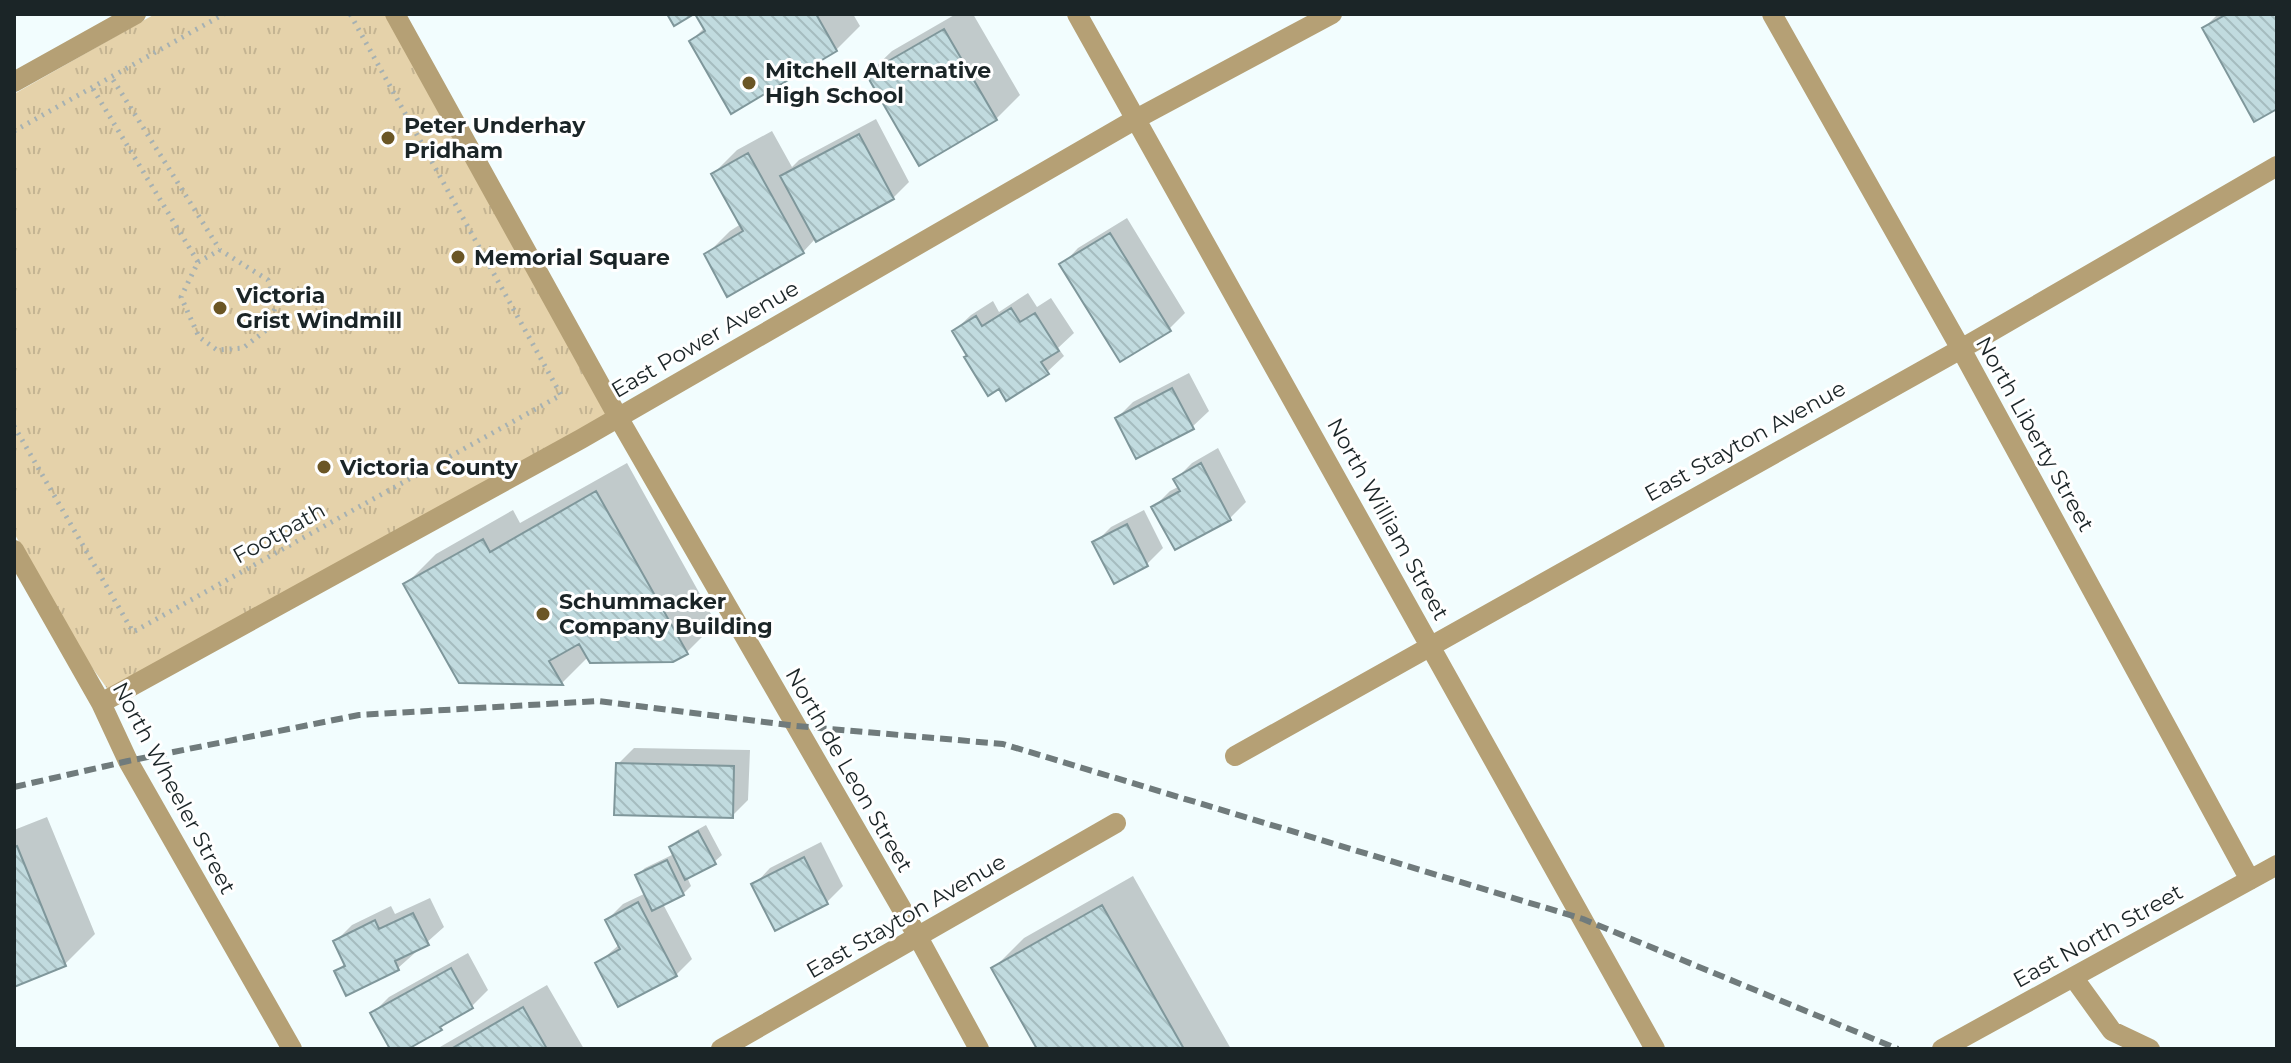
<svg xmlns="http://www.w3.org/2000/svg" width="2291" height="1063" viewBox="0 0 2291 1063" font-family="Montserrat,sans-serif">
	<defs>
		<pattern id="park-tufts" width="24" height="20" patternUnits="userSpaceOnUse" patternTransform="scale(2)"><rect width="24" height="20" fill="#e5d2aa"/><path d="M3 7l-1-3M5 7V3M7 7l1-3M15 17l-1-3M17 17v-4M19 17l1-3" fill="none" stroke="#c4b492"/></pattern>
		<pattern id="building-back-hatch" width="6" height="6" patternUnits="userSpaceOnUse" patternTransform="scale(2)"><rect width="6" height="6" fill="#c1dbdf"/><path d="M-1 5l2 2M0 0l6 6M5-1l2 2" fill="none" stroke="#a5bcbf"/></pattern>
	</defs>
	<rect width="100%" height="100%" fill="#f2fdfe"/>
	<!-- park -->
	<path fill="url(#park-tufts)" d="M155 14H385L607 415 109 691 88 662 14 533V94Z"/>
	<!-- shadow -->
	<path fill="#0003" d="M698 14H853L860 26 836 50 691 41 705 27Z
		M956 14H973L1020 95 996 119 868 74 892 51Z
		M2218 14H2277V107L2204 28Z
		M876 119 909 182 893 198 816 238 803 252 706 255 730 231 741 224 713 174 737 150 772 131 792 167 799 160Z
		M1127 218 1185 313 1169 329 1062 265 1078 248Z
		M1028 293 1037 307 1051 298 1074 333 1058 348 1064 356 1047 372 999 386 969 355 954 331 971 315 993 301 999 312Z
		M1189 373 1209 411 1192 427 1117 418 1133 402Z
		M1218 448 1246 502 1230 518 1175 547 1154 507 1170 491 1180 486 1176 479 1192 463Z
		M627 463 716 623 686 653 588 657 562 683 460 681 406 584 436 554 513 510 520 523Z
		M1144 510 1163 548 1147 564 1095 543 1111 527Z
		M634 748 750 750 748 800 732 816 618 764Z
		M47 817 95 934 65 964 14 985V830Z
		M706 825 722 855 714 862 687 877 691 886 683 894 663 904 692 959 676 975 598 963 620 944 607 920 623 904 646 893 637 875 645 868 674 854 671 847 679 840Z
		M821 842 843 886 827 902 754 885 770 868Z
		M1133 876 1231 1049H1040L994 968 1024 938Z
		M430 898 444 927 398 968 337 971 346 962 336 941 352 925 391 906 395 914Z
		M468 953 488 990 472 1006 451 1018 441 1028 404 1049H392L373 1013 389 997Z
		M547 985 584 1049H438L440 1047Z"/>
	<!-- building -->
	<path fill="url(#building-back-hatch)" stroke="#7f979b" stroke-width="2" d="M667 14H694L674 26Z
		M695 14H816L837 51 731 114 689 41 705 31Z
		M2227 14H2277V109L2254 122 2202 28Z
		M944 29 997 120 919 166 866 74Z
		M859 134 894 199 816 242 780 176Z
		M748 153 804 253 727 297 704 254 743 231 711 174Z
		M1110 233 1171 331 1120 362 1059 264Z
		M1011 308 1020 322 1035 313 1059 351 1041 362 1049 374 1006 401 999 389 988 396 964 357 967 356 952 331 976 316 982 326Z
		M1172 388 1194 429 1136 459 1115 418Z
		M1201 463 1231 520 1175 550 1151 507 1180 491 1173 479Z
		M596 491 688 654 673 662 590 663 579 644 549 661 563 685 459 683 403 584 483 539 490 552Z
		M1127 524 1148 566 1114 584 1092 542Z
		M616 763 734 766 733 818 614 815Z
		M698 831 716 864 685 880 669 847Z
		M17 846 66 966 14 987V847Z
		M804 857 828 904 775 931 751 884Z
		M667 860 684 895 652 911 635 875Z
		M638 902 677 976 618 1007 595 963 620 949 605 920Z
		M1102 905 1184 1049H1037L991 968Z
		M413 913 429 945 395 961 399 970 346 996 334 971 345 966 333 941 375 920 379 929Z
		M451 968 473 1008 440 1027 442 1030 408 1049H390L370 1013Z
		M523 1007 547 1049H451Z"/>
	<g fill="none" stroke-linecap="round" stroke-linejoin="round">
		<!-- path -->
		<path stroke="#a6b1b2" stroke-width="5" stroke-dasharray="2 6" stroke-linecap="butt" d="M93 89 198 262 181 297 199 337 217 350 243 348 269 328 276 304 268 280 220 250 112 78
			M14 131 224 14
			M198 262 220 250
			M14 426 133 632 561 395 350 14"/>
		<!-- minor -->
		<path stroke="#b5a075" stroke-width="20" d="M395 14 618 417 918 937 979 1049
			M1077 14 1655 1049
			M1772 14 1961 349 2250 880
			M14 82 136 14
			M14 550 101 703 128 761 292 1049
			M101 703 581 439 1136 119 1332 14
			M1235 756 1961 349 2277 166
			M2073 977 2112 1031 2150 1049
			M721 1049 1116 823
			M1942 1049 2277 865"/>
		<!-- rail -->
		<path stroke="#707b7c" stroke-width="6" stroke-dasharray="12 6" stroke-linecap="butt" d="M14 787 128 761 359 715 598 701 796 726 1003 744 1583 919 1898 1049"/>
	</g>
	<!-- markers -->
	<g fill="#6b5625" stroke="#fff" stroke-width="3">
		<circle cx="749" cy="83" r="8"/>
		<circle cx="388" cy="138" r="8"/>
		<circle cx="458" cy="257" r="8"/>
		<circle cx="220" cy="308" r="8"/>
		<circle cx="324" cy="467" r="8"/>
		<circle cx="543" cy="614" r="8"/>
	</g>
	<g text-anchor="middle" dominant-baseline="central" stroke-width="6" stroke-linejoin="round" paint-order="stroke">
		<!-- poi labels -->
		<g font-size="22" font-weight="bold" fill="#1b2527" stroke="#fff" text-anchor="start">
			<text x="765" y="70">Mitchell Alternative<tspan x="765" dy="25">High School</tspan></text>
			<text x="404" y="125">Peter Underhay<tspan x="404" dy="25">Pridham</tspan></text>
			<text x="474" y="257">Memorial Square</text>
			<text x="236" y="295">Victoria<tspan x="236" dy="25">Grist Windmill</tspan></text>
			<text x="340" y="467">Victoria County</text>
			<text x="559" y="601">Schummacker<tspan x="559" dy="25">Company Building</tspan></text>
		</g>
		<!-- street labels -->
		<g font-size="22" fill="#1b2527" stroke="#fff">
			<text transform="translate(705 339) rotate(-30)">East Power Avenue</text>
			<text transform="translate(2035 434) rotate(61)">North Liberty Street</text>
			<text transform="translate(1745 441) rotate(-29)">East Stayton Avenue</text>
			<text transform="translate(1388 519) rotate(61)">North William Street</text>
			<text transform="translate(279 533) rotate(-29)">Footpath</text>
			<text transform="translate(849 770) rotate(60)">North de Leon Street</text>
			<text transform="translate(174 788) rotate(62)">North Wheeler Street</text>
			<text transform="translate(906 916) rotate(-30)">East Stayton Avenue</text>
			<text transform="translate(2098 936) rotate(-29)">East North Street</text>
		</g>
	</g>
	<!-- border -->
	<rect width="2291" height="1063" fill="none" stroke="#1b2527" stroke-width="32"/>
</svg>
